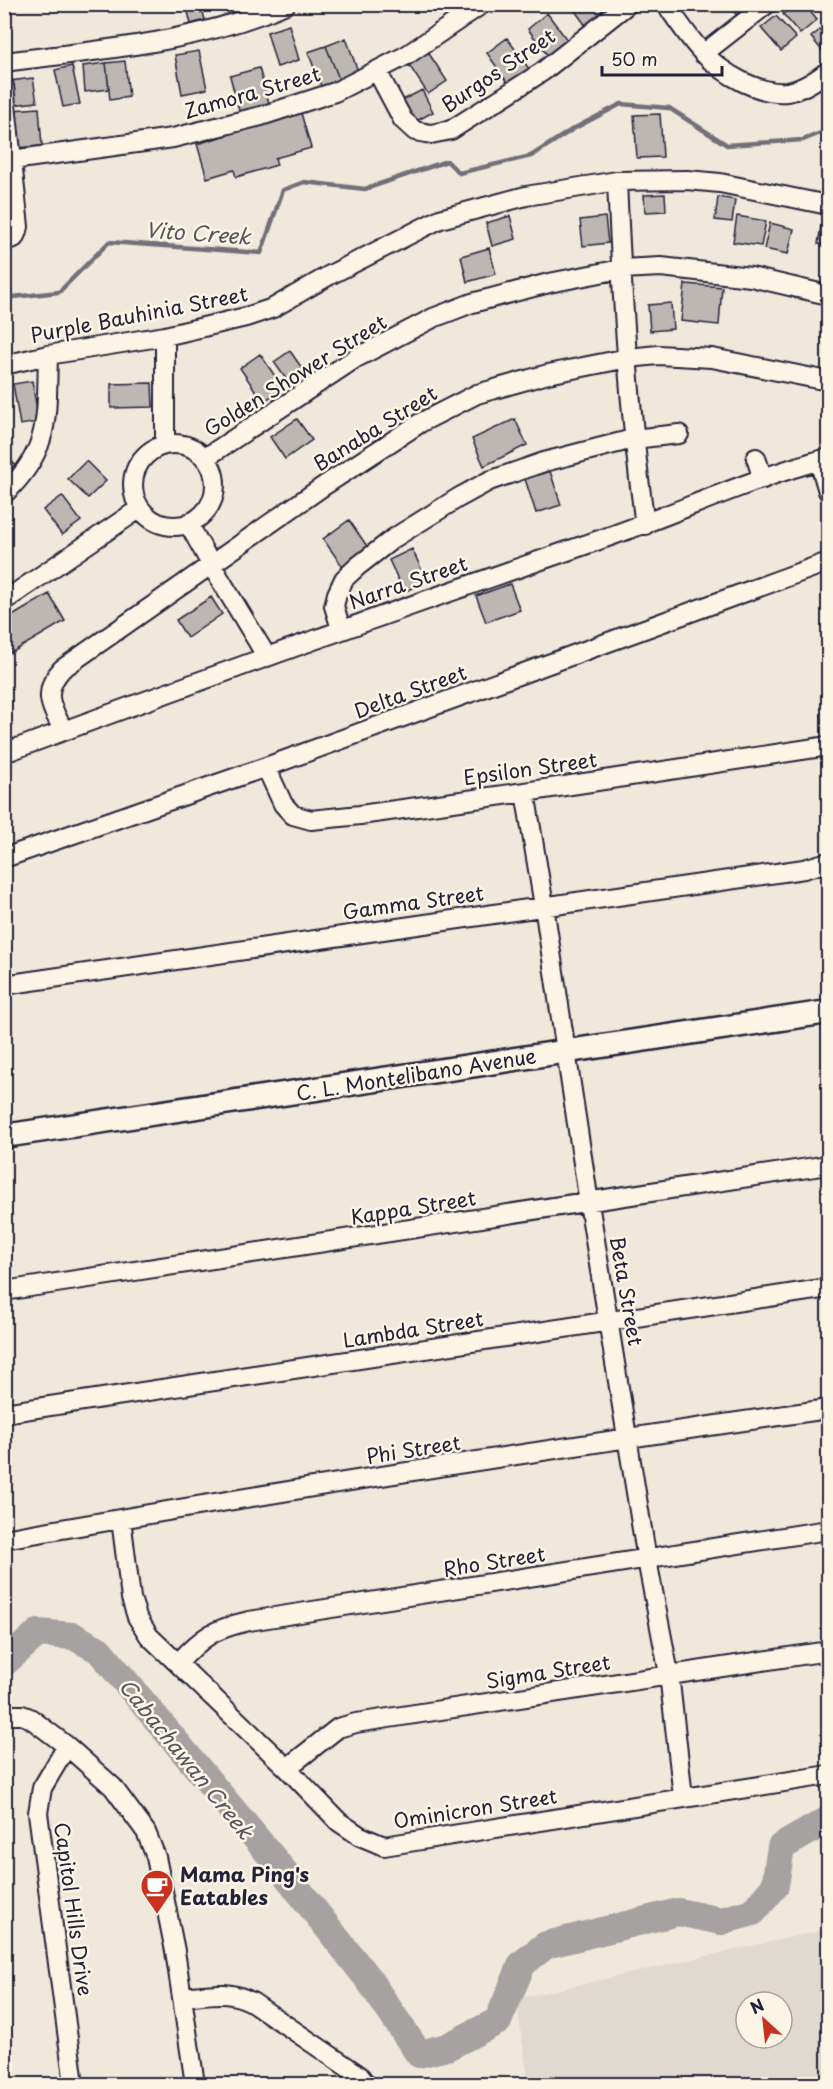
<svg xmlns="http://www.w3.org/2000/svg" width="833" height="2089" viewBox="0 0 833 2089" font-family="'Playpen Sans',sans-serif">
	<rect width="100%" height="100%" fill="#efe8db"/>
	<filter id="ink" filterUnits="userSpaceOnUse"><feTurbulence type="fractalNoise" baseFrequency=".0167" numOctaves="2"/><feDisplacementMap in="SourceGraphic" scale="12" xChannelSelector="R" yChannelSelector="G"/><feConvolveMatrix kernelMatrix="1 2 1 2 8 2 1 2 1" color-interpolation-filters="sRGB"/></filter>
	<g filter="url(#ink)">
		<!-- built -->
		<path fill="#e0d9cf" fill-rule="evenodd" d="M828 1915V2084H529L516 1999 823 1930ZM746 2002H782V2038H746Z"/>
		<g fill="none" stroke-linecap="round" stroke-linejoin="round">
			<!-- stream -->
			<path stroke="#716f79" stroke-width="4.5" d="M4 298 59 292 109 242 261 253 283 190 304 182 365 189 447 161 459 173 531 156 573 129 621 104 669 108 727 145 803 140 828 130"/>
			<!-- river -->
			<path stroke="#a6a2a2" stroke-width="28" d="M4 1663 38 1633 73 1636 99 1650 281 1868 369 1980 419 2054 447 2047 498 2021 522 1964 546 1945 678 1912 721 1921 753 1912 775 1886 781 1847 828 1820"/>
		</g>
		<!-- building -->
		<path fill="#bcb7b3" stroke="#22223b" stroke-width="1.5" d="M186 4H201L205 20 191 24Z
			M240 4H253L254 8 242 11Z
			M570 4H598L604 13 586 26Z
			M679 4H693L684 11Z
			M728 4H743L748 11 739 18Z
			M794 4H804L817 20 800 34 783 14Z
			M547 13 568 41 548 56 528 29Z
			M776 16 796 38 781 51 761 28Z
			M828 18V34L821 25Z
			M289 25 299 60 277 67 267 32Z
			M821 29 828 38V58L811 37Z
			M346 38 360 77 341 84 326 46Z
			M507 38 532 73 511 88 487 53Z
			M326 46 341 84 323 91 308 52Z
			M426 49 447 81 428 94 407 62Z
			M199 51 207 89 182 94 175 55Z
			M125 61 129 97 110 100 106 63Z
			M106 63 109 89 85 92 83 66Z
			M72 66 80 104 63 107 55 70Z
			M259 68 271 110 241 118 230 76Z
			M33 78 37 102 13 105 10 81Z
			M422 90 433 112 413 123 401 101Z
			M39 108 42 146 14 148 12 110Z
			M301 113 311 148 275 158 277 165 236 177 234 170 207 178 197 144Z
			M660 114 663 157 637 158 634 115Z
			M665 194 666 211 645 212 644 195Z
			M718 197 735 200 732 222 715 220Z
			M510 216 516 239 492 246 486 223Z
			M737 216 766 221 761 246 733 242Z
			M605 217 608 243 583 246 580 220Z
			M822 220 828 221V246L818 244Z
			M770 223 794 229 788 254 764 249Z
			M489 248 496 274 467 282 461 256Z
			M685 284 722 287 719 325 681 321Z
			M671 303 673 329 650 331 648 305Z
			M290 351 304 371 288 382 274 362Z
			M260 354 283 388 263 402 240 368Z
			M32 381 39 422 20 425 13 384Z
			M152 383 153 407 111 408V384Z
			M297 419 312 440 285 459 270 437Z
			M515 419 527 445 484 466 472 439Z
			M4 452 15 465 4 474Z
			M86 461 106 481 88 498 68 479Z
			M550 471 561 505 536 513 525 479Z
			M62 496 81 521 62 535 43 510Z
			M349 520 369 549 343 567 323 539Z
			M412 549 427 581 404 592 389 560Z
			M4 572 11 582 4 586Z
			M510 584 520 610 486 622 476 596Z
			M49 594 65 621 11 653 4 642V621Z
			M211 597 222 614 187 638 176 620Z"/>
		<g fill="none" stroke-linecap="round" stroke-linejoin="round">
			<!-- minor casing -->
			<g stroke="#22223b" stroke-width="22">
				<path id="minor" d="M666 4C689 38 706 64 743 82 780 99 797 95 828 71
					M703 54 767 4
					M4 62C99 50 198 43 286 4
					M377 71 403 120 415 131 431 134 451 130 542 72 628 4
					M4 86 19 227 14 238 4 241
					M12 160 173 138 261 116 301 103 335 92 407 55 482 4
					M617 181C622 296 629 411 645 525
					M165 336V445
					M4 365 48 355 165 336 246 317 273 308 328 276 440 219 526 196 617 181 687 180 720 183 828 205
					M133 485a41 41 0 1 1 82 0a41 41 0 1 1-82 0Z
					M205 458 356 358 433 318 472 303 549 283 621 269 661 267 751 277 828 295
					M756 458 763 479
					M819 461 828 491
					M4 494C52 449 46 416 48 355
					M188 523 212 566 267 657
					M4 601 139 509
					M341 629 334 606 337 594 344 579 358 566 394 538 458 498 489 481 544 462 633 439 679 434
					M64 731C51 707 41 692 62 669L325 485 420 423 477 394 548 374 628 358 658 355 712 358 828 381
					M4 753C203 679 402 608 602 539 678 513 751 478 828 458
					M266 767 283 804 293 815 311 820 360 815 525 792 828 746
					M525 792 544 906 589 1203 647 1560 669 1674 683 1797
					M4 858 266 767 828 562
					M4 985 804 869 828 862
					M4 1291 828 1165
					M4 1413 828 1288
					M121 1519 131 1598 137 1617 149 1636 287 1768 339 1822 360 1836 384 1846 828 1775
					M4 1539C278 1491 553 1448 828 1409
					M179 1662C203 1636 214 1629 249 1621L828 1530
					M4 1715H22L30 1718 67 1746 113 1787 146 1832 156 1857 175 1951 195 2084
					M67 1746 42 1788 38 1813 74 2084
					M287 1768 338 1728 356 1723 828 1651
					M182 1997C209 1995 226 1989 252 2002L359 2075 366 2084"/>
			</g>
			<!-- tertiary casing -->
			<g stroke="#22223b" stroke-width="27">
				<path id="tertiary" d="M4 1136 828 1012"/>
			</g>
			<!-- minor -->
			<use href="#minor" stroke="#fcf5e5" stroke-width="18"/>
			<!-- tertiary -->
			<use href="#tertiary" stroke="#fcf5e5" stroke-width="22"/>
		</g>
	</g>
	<!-- icons -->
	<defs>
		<g id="cafe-pin" transform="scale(1.725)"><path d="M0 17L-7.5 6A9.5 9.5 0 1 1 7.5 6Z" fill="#c8321e" stroke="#fcf5e5"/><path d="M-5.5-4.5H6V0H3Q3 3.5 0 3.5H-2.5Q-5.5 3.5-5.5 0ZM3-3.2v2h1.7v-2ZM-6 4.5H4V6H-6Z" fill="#fff"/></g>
	</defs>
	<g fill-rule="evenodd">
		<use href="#cafe-pin" x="157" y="1886"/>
	</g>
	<g text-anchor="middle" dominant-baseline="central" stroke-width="5" stroke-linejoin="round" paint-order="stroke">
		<!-- street labels -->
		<g font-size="20" fill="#22223b" stroke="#fcf5e5">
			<text transform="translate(498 70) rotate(-34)">Burgos Street</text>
			<text transform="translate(252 92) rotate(-16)">Zamora Street</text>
			<text transform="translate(139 314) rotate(-11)">Purple Bauhinia Street</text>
			<text transform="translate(295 375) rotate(-32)">Golden Shower Street</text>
			<text transform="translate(375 428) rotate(-32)">Banaba Street</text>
			<text transform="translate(408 582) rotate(-19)">Narra Street</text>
			<text transform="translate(410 691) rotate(-20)">Delta Street</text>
			<text transform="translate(530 768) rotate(-8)">Epsilon Street</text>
			<text transform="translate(413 902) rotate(-8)">Gamma Street</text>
			<text transform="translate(416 1074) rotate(-9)">C. L. Montelibano Avenue</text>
			<text transform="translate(413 1207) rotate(-9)">Kappa Street</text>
			<text transform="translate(627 1291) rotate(80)">Beta Street</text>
			<text transform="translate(413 1329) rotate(-9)">Lambda Street</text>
			<text transform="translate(413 1449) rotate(-9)">Phi Street</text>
			<text transform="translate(494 1561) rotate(-9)">Rho Street</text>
			<text transform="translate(548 1671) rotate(-9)">Sigma Street</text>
			<text transform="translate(475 1808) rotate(-9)">Ominicron Street</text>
			<text transform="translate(74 1909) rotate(82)">Capitol Hills Drive</text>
		</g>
		<!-- poi labels -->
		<g font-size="20" font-weight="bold" fill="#22223b" stroke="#fcf5e5" text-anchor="start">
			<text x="180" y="1874">Mama Ping's<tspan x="180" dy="23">Eatables</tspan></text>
		</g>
		<!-- water labels -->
		<g font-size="21" font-style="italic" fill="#575564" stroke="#fcf5e5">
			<text transform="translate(198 232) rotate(4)">Vito Creek</text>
			<text transform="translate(187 1758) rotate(51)">Cabachawan Creek</text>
		</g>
	</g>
	<!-- margin -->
	<rect width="833" height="2089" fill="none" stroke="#fcf5e5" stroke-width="24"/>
	<rect x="12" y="12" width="809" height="2065" fill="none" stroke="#22223b" stroke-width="2" filter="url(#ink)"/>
	<!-- north arrow -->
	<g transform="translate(764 2020) rotate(333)"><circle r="28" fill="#fcf5e5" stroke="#a5a1a1" stroke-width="1.5"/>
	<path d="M0-4.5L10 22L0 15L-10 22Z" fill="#c8321e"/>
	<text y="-9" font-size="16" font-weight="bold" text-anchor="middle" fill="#22223b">N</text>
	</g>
	<!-- scale -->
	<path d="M602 66v9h120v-9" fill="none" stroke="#22223b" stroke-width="3"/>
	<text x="611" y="66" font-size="18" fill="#22223b" stroke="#fcf5e5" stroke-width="4.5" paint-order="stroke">50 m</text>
</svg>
